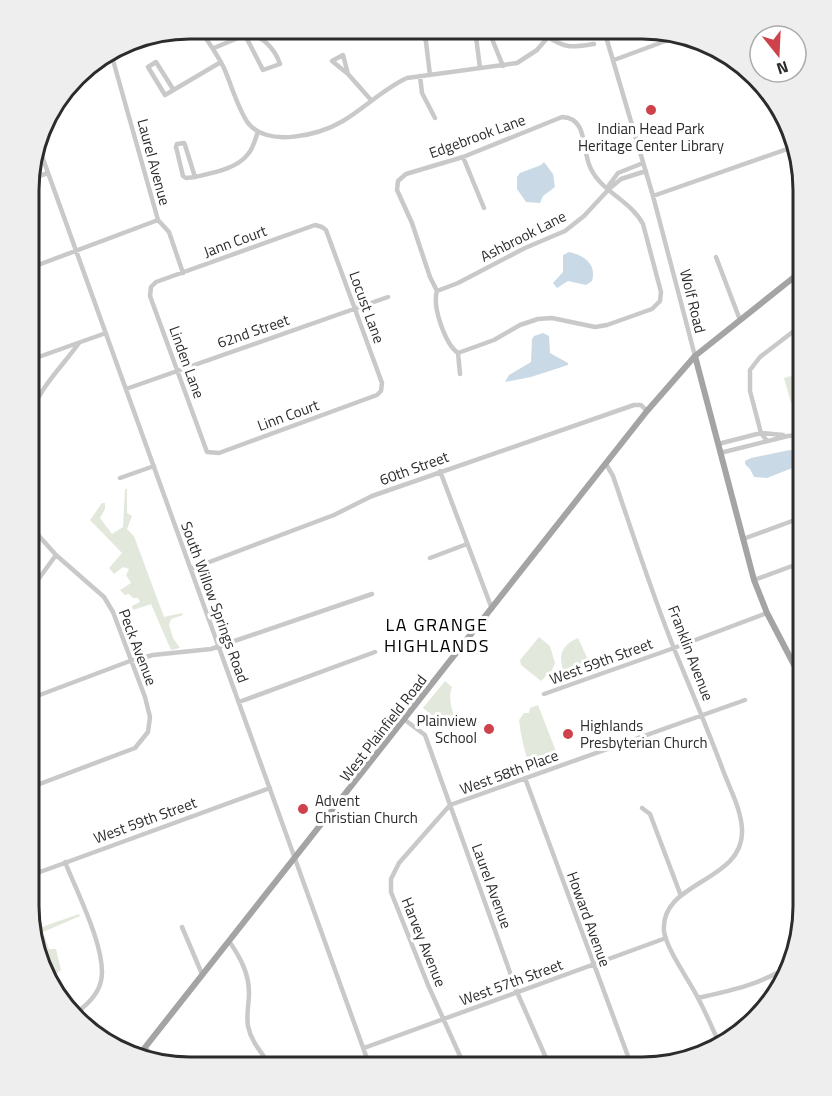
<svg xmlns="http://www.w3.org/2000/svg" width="832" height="1096" viewBox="0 0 832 1096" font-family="'Titillium Web',sans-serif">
	<rect width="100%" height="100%" fill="#fff"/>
	<!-- green -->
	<path fill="#e2e8db" d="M803 373V399L791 403 784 378Z
		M125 489H127V513L132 516 127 529 134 536 164 617 182 613 183 615 171 619 169 625 173 638 180 648 171 650 151 604 133 610 132 606 140 602 138 598H133L129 594 125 595 120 590 131 583 126 575 129 569 123 567 114 574 109 568 122 553 90 520 102 503H105V509L100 518 112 534 123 527Z
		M539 637 550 646 555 663 552 670 541 681 521 665 520 660Z
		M578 638 589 662 588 666 567 677C557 660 559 646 578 638Z
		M445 681 452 687C447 700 453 713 458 726L440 729 438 720 423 708Z
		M538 705 559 759 531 770C525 753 521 738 519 720L524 713H529L530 708Z
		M34 880 37 890 31 896 42 927 79 914 80 916 43 932 49 949H56L61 970 48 981 45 978 29 907V882Z"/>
	<!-- water -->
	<path fill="#c9dae6" d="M544 162 553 174 555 187 543 196 540 203 526 202 517 189V177L520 173 541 165Z
		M569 252C584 255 597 264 592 281L586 285 568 281 557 288 553 283 563 272V255Z
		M543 333 549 336 550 353 568 363V365L531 377 505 382 509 375 531 362 532 339 534 336Z
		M790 450 800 452 802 460 800 465 767 478 754 477 750 469 745 464V461L751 458Z"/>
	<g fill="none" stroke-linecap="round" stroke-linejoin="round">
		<!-- minor -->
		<path stroke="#c9c9c9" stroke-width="4.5" d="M200 29C208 42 217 54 224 68 231 84 238 109 248 123 268 148 319 135 343 121 365 108 383 89 407 78L517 63 537 50 548 37 551 30
			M394 29H398
			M422 29 426 42 430 75
			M475 29 480 68
			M488 29 503 66
			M604 30 653 196 695 356
			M548 37C567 49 572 47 594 44
			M214 48 245 35 263 70 280 64C275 49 261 33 245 35
			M111 53 158 220 169 232 183 273
			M614 60 679 36
			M348 74 332 61 343 55 348 74 371 100
			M420 76 422 93 435 118
			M173 89 156 62 148 67 165 95 221 62
			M562 117C589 118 581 151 591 169 602 192 631 201 643 224L661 292 660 301 652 309 607 325 595 327 552 318 538 319 520 325 494 340 458 353C445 344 432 306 437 291L430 277 412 223 397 190 398 181 406 174 463 157Z
			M184 143 185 145 195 177 186 178 183 176 176 147 177 144Z
			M38 145 370 1067
			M463 157 484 208
			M195 177C212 173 237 169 248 154 253 149 255 139 258 132
			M30 179 48 173
			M609 189 621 179 646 171
			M653 196 793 147
			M315 225 322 227 326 230 382 383 381 391 377 395 219 453 207 452 150 296 151 287 156 282Z
			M716 257 740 320
			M30 268 158 220
			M437 291 458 283 525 248 565 231 584 216 609 189V185L618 173 643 163
			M458 353 460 374
			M30 360 106 333
			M126 389 388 297
			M29 419C38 389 61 368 79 343
			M767 441 761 433 750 391V370L760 357 803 324
			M718 444 761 433 783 435
			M720 453 788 436 803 435
			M606 464 613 476C633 534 652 594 675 651 692 692 709 732 724 773 731 791 741 810 742 829 745 883 660 880 664 931 666 949 691 983 699 1000 707 1015 713 1030 720 1045
			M440 471 492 609
			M120 478 154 466
			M743 539 803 517
			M430 558 467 544
			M191 569 334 515 372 496 634 405H641L647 411
			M754 580 803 562
			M32 588 56 555
			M544 694 674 648 767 613
			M29 699 130 661 153 655 211 649 372 594
			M239 702 375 652
			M405 720 425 735 517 992 550 1067
			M525 778 632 1067
			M29 788 135 748 148 732 150 717 145 697 113 612 104 597 56 555 39 536 29 512
			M642 808 650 814 681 896
			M29 842 39 871
			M65 862C76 890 108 952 101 981 98 995 87 1005 76 1013
			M29 876 270 788
			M182 927 202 974
			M229 941C240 957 249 973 249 993 249 1004 246 1015 248 1026 251 1042 262 1053 271 1066
			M698 998C729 991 758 985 786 968
			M145 1048 165 1065
			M364 1048 666 938
			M465 1067 428 985 391 892V879L399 863 450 805 745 700"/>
		<!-- major -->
		<path stroke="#a4a4a4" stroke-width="6" d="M695 356 754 580 767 613 803 682
			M139 1055 647 411 695 356 803 270"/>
	</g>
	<!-- markers -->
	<g fill="#ce424b" stroke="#fff" stroke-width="2">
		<circle cx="651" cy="110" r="6"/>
		<circle cx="489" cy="729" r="6"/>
		<circle cx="568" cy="734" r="6"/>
		<circle cx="303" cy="809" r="6"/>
	</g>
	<g text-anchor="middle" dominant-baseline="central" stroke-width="6" stroke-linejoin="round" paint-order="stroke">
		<!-- poi labels -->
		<g font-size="15" fill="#2c2c2c" stroke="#fff" text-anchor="start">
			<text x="651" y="128" text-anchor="middle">Indian Head Park<tspan x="651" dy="17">Heritage Center Library</tspan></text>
			<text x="477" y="720" text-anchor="end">Plainview<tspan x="477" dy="17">School</tspan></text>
			<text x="580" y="725">Highlands<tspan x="580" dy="17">Presbyterian Church</tspan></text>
			<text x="315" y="800">Advent<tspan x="315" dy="17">Christian Church</tspan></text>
		</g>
		<!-- street labels -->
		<g font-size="15" fill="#2c2c2c" stroke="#fff">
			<text transform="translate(477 136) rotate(-20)">Edgebrook Lane</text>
			<text transform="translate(154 162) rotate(75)">Laurel Avenue</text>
			<text transform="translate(523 236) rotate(-27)">Ashbrook Lane</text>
			<text transform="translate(235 241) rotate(-20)">Jann Court</text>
			<text transform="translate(693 301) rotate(76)">Wolf Road</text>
			<text transform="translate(367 307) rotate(70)">Locust Lane</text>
			<text transform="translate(253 331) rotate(-19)">62nd Street</text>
			<text transform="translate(187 362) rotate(70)">Linden Lane</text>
			<text transform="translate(288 415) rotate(-20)">Linn Court</text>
			<text transform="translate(414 468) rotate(-20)">60th Street</text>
			<text transform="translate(215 602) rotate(70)">South Willow Springs Road</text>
			<text transform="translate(138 647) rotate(69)">Peck Avenue</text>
			<text transform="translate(691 653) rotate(69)">Franklin Avenue</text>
			<text transform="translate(601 661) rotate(-20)">West 59th Street</text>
			<text transform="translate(383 728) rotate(-52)">West Plainfield Road</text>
			<text transform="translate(509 772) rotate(-20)">West 58th Place</text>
			<text transform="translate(145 820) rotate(-20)">West 59th Street</text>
			<text transform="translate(492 886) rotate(70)">Laurel Avenue</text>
			<text transform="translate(589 919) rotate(70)">Howard Avenue</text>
			<text transform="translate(424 942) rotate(68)">Harvey Avenue</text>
			<text transform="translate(511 982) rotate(-20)">West 57th Street</text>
		</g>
		<!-- quarter labels -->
		<g font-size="18" letter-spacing="1.5" fill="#000" stroke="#fff">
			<text x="437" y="624">LA GRANGE<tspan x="437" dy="21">HIGHLANDS</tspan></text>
		</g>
	</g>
	<!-- crop -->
	<path d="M0 0H832V1096H0ZM190 39H642A151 151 0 0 1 793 190V906A151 151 0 0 1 642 1057H190A151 151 0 0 1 39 906V190A151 151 0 0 1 190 39Z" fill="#eee" fill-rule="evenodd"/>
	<path fill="none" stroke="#2c2c2c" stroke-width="3" d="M190 39H642A151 151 0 0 1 793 190V906A151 151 0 0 1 642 1057H190A151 151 0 0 1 39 906V190A151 151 0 0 1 190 39Z"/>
	<!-- north arrow -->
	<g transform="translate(778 54) rotate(162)"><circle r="28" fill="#ffffff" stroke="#ababab" stroke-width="1.5"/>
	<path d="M0-4.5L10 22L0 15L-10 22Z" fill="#ce424b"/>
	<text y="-9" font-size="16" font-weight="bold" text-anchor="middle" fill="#2c2c2c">N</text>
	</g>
</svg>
